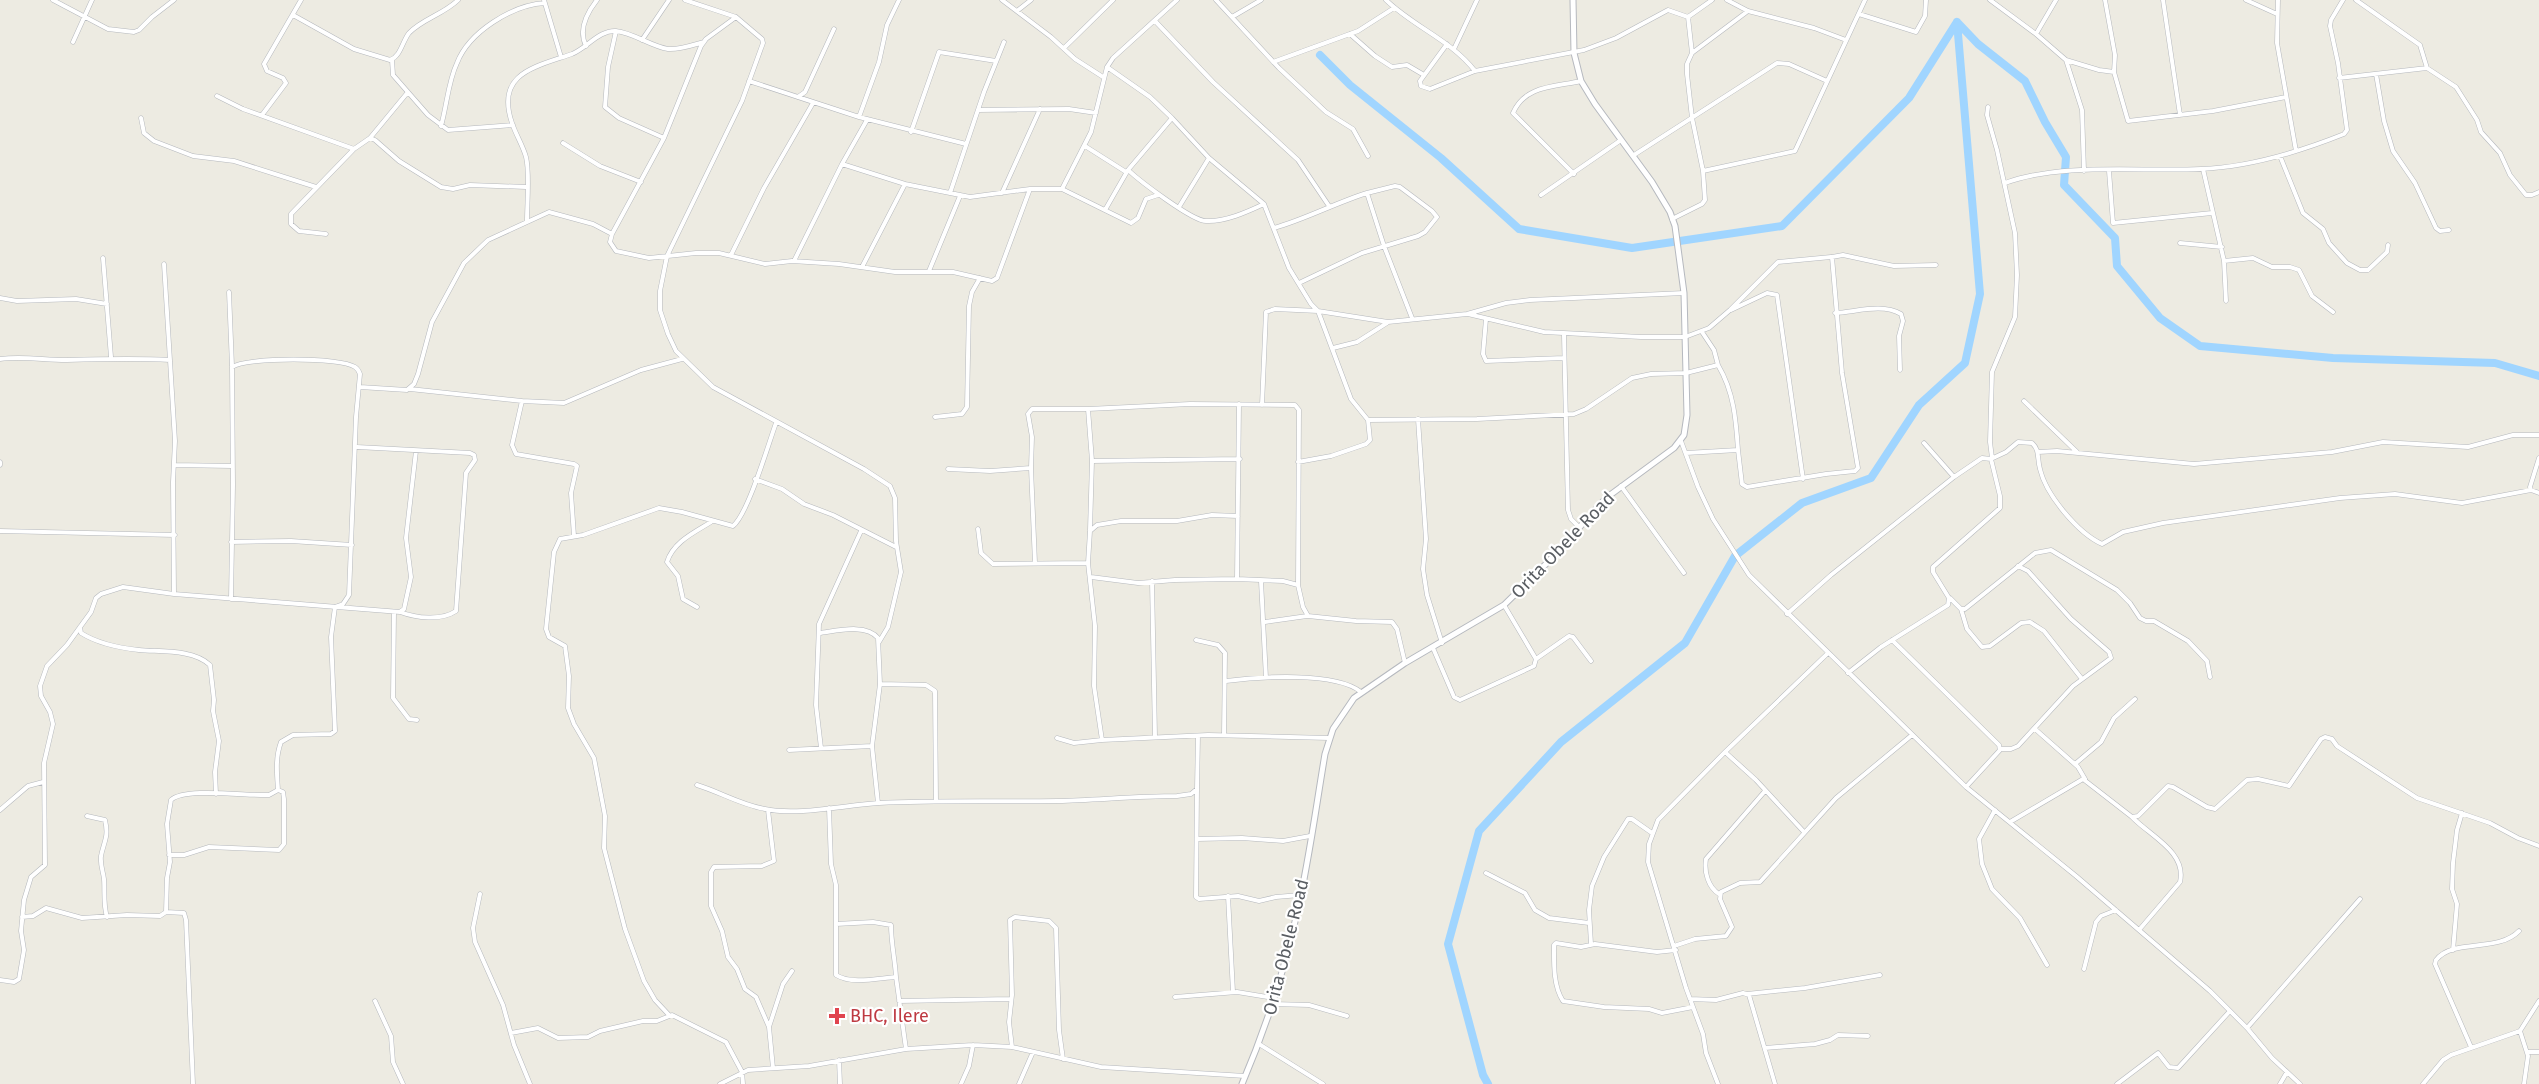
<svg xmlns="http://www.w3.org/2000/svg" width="2539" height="1084" viewBox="0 0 2539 1084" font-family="'Fira Sans',sans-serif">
	<rect width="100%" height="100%" fill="#edebe2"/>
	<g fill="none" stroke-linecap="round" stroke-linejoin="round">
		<!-- river -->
		<path stroke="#a0d5ff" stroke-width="8" d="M1320 55 1350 85 1441 158 1519 229 1632 248 1782 226 1909 98 1957 22 1978 44 2025 81 2045 122 2066 157 2064 185 2115 238 2117 266 2160 318 2200 346 2333 358 2495 363 2539 376
			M1488 1084 1483 1075 1448 944 1479 831 1561 742 1685 643 1735 556 1802 503 1871 478 1919 405 1965 363 1980 294 1957 22"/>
		<!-- minor casing -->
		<g stroke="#b5b8bd" stroke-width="5">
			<path id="minor" d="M53 0 108 29 134 32 139 30 152 17 174 0
				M544 0 561 57
				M685 0 736 17 762 39 763 43 742 101 667 256 660 291V310L668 334 676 351 713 387 864 469 890 486 895 498 896 541 901 572 888 627 879 642
				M1002 0 1051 37 1075 59 1103 77
				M1216 0 1279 68 1326 112 1353 129 1368 156
				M1386 0C1414 27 1451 40 1475 71L1584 50 1616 38 1668 10 1688 17 1712 0
				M1727 0 1748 11 1814 28 1846 40
				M1990 0 2036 34 2066 60 2082 110 2084 171
				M2105 0 2115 55 2114 72 2128 121 2213 111 2286 97
				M2163 0 2180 115
				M2246 0 2277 14
				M2278 0 2277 43 2296 151
				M2356 0 2420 45 2427 68 2456 87 2477 120 2481 132 2500 153 2510 175 2526 195H2532L2539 192
				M1017 11 1031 0
				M1859 14 1916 32 1925 16 1926 0
				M293 15 354 49 390 60C401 56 402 42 409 33 422 19 444 14 458 0
				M736 17 706 39 701 46 664 138 612 234 610 242 616 251 649 258 696 253H719L765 264 792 261 839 264 895 272H953L992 281 997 278 1030 189
				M1232 17 1261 0
				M1155 21 1213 82 1298 160 1329 206
				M616 31 608 67 605 107 619 118 664 138
				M1350 34 1375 56 1392 67 1407 65 1424 75
				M2036 34 2056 0
				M642 40 669 0
				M73 42 92 0
				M1447 44 1420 81 1421 86 1430 89 1475 71
				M586 46C578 30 586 14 597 0
				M1064 48 1113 0
				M1454 49 1477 0
				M1692 53 1748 11
				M392 60 393 75 428 115 448 130 513 125
				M2066 60 2099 70 2114 72
				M1273 62 1358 31 1394 8
				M1107 67 1150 97 1172 118 1209 158 1264 204 1289 268 1311 304 1318 311 1388 322 1467 314 1506 303 1530 300 1684 293
				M2376 74 2384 121 2393 151 2415 183 2436 228 2440 231 2449 230
				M2339 78 2427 68
				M749 81 859 117 966 144
				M217 96 243 109 354 149
				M798 97 805 92 834 29
				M1988 107 1987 115 1997 150 2015 233 2017 275 2015 317 1992 372 1990 442 1992 458
				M978 110 1069 109 1096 113
				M262 115 286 83 283 78 267 71 264 64 301 0
				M859 117 879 62 887 25 899 0
				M141 118 144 133 154 141 193 156 234 161 316 187
				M441 126C447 105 448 82 457 63 469 32 512 5 545 3
				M911 132 939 52 996 61
				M370 138 375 140 399 161 441 187 453 189 470 185 526 187
				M563 143 600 166 641 182
				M1085 146 1126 172
				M1634 155 1777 63 1789 64 1827 81
				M2280 156 2303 213 2323 229 2329 243 2347 263 2360 270H2368L2387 252 2388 245
				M842 164 867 120
				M2203 169 2224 261 2226 301
				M1128 170C1140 181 1192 221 1206 221 1225 222 1247 212 1264 204
				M1703 171 1795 151 1865 0
				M2109 171 2113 223 2212 213
				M1574 174 1513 113C1525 85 1555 87 1581 81
				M2005 183C2062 162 2140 172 2201 169 2250 167 2299 152 2344 134L2347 130 2338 63 2330 26 2331 20 2343 0
				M1062 189 1091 132 1107 67 1113 58 1177 0
				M950 193 984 92 1004 42
				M1002 193 1040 109
				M1541 195 1621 140
				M1179 207 1209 158
				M1105 210 1128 170 1172 118
				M1672 219 1702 204 1705 200 1703 171 1692 118 1687 74V64L1692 53 1688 17
				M527 221C527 203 530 173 526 157 523 146 516 135 512 123 495 73 535 67 572 54 587 48 599 30 616 31 634 33 650 46 668 49 679 50 693 45 704 42
				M1274 228C1306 219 1335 203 1367 193L1384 246 1412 318
				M326 234 299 231 291 224V214L354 149 370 138 408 92
				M2180 243 2222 247
				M731 255 764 188 813 103
				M103 258 111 357
				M794 261 842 164 905 184
				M2224 261 2253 258 2272 267H2290L2299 270 2312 296 2333 312
				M164 264 175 441 173 482 174 594
				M862 267 905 184 970 197 1030 189H1062L1131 223 1138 218 1146 199 1158 195
				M929 271 960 196
				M1299 283 1362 253 1418 236 1425 232 1437 217 1432 211 1400 187 1395 186 1367 193
				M229 292 232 366
				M0 298 17 301 76 299 107 304
				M1731 310 1767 293 1777 295 1803 479
				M1835 313C1856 312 1882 303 1901 314L1903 321 1899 336 1900 370
				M1468 314 1544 332 1641 337H1685L1709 328 1730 310 1778 262 1831 257
				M1486 319 1483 354 1486 361 1564 358
				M1702 332 1714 350 1718 365
				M1564 335 1568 510 1571 519 1578 526
				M1333 348 1357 342 1387 323
				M0 359C23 356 44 360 66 360 101 359 135 358 170 360
				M360 387 407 390 414 384 418 374 432 322 464 263 488 240 549 212 593 224 612 234
				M410 389 522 401
				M2024 401 2077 452
				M1262 405 1266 312 1275 309 1318 311 1351 399 1368 420 1477 419 1574 414 1586 409 1632 378 1651 374 1686 373 1718 365C1734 392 1736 420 1738 450
				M1088 409 1092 461 1090 530
				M935 417 962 414 967 407 969 306 972 292 980 278
				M1418 419 1426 539 1423 569 1427 595 1442 643
				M1681 441 1698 487 1713 519 1749 575 1966 787 2076 876 2210 991 2247 1028 2272 1058 2300 1084
				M1924 443 1954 477
				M2038 452 2057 451 2194 464 2332 452 2383 442 2468 447 2513 435H2539
				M1686 453 1738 450 1742 484 1747 487 1826 474 1855 471 1858 468 1842 373 1832 257 1843 255 1894 266 1936 265
				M2539 458 2530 487 2531 490 2539 493
				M1991 459 2006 452 2018 442 2032 443C2040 450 2037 459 2040 469 2046 495 2078 533 2102 544L2123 532 2163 523 2340 498 2395 494 2462 503 2531 490
				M1092 461 1240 459
				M0 462V465
				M1298 462 1331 456 1366 444 1370 440 1368 420
				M175 465 232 466
				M1031 468 1035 563
				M948 469 990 471 1031 468 1032 437 1028 414 1032 409H1088L1190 404 1295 405 1299 410 1298 585 1303 607 1308 616 1356 621 1392 622 1397 629 1405 663
				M755 479 782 489 804 504 833 515 896 547
				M1621 486 1684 573
				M978 529 981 553 993 564 1088 563
				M0 531 175 535
				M574 536 571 493 577 466 574 464 516 454 512 445 522 401 564 403 641 370 682 359
				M231 542 291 541 352 545
				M1091 577 1138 583 1175 580 1237 579 1283 581 1298 585
				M1237 579 1239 404
				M1152 581 1155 737
				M1261 581 1266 678
				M1950 598 1961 609H1965L2035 553 2051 550 2117 590 2130 603 2140 618 2146 621H2154L2188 641 2207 661 2210 677
				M697 607 683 599 678 576 667 562C673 542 695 532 711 522
				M1961 609 1967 629 1982 647 1990 646 2021 623 2030 622 2044 631 2082 679
				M401 611 404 609 411 577 406 538 416 451
				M394 612 393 698 409 719 417 720
				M1787 614 1831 575 1954 477 1982 458 1991 459 2000 496V508L1933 567V572L1949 598 1948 605 1881 647 1848 673
				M1265 622 1307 616
				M80 627 81 633C97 643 120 648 139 650 161 652 193 649 210 665L214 700 213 711 219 741 215 772 216 794
				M819 633C836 631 866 623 878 638L880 684 872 746 878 803
				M1196 640 1218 645 1225 653 1224 735
				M1892 640 1999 745 2000 750 1966 787
				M1433 648 1454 697 1460 700 1534 666 1536 659 1504 605
				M1536 659 1569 636 1573 637 1591 661
				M1226 681C1258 677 1335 671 1361 692
				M880 684 926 685 935 691 936 801
				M2035 729 2078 767 2085 779
				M1057 738 1074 743 1102 740 1208 735 1329 738
				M1102 740 1094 686 1095 626 1088 563 1090 531 1097 525 1121 521H1177L1212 515 1238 516
				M821 748 816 705 819 624 861 531
				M2000 749H2011L2018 746 2073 686 2111 658 2109 652 2071 619 2028 571 2018 566
				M789 750 872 746
				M2075 764 2101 742 2114 718 2135 699
				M697 785C720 792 741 805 765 809 798 816 845 805 879 803 939 800 998 802 1058 801 1097 800 1137 796 1177 796L1191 794 1197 789 1198 736
				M1197 789 1196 897 1199 899 1238 896 1259 901 1276 897 1300 895
				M829 808 831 864 836 885V975C852 985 879 978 896 977L906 1049
				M0 810 28 786 43 782
				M768 810 774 861 762 866 714 867 711 872V906L722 931 728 957 737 969 745 989 756 997 769 1027
				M1995 810 1979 839 1982 864 1992 889 2020 918 2047 965
				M87 816 105 820C109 837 104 841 101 856 100 865 103 871 104 879 105 892 103 904 107 917
				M2132 817C2150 836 2187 852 2180 882L2139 930
				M2010 822 2083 779 2132 817 2138 816 2168 786 2173 787 2207 807 2215 809 2247 780 2258 779 2289 786 2321 739 2325 737 2332 739 2337 746 2417 798 2490 823 2518 838 2539 846
				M1804 832 1756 780 1725 752 1827 654
				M1197 839 1242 838 1283 841 1310 836
				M169 855H184L209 847 279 850 284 844V799L283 792 278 790C277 774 275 758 281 742L293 735 331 734 335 731 331 637 335 607 343 604 349 595 356 417 360 374C359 371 358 369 355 367 340 357 247 357 232 367L233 485 231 599
				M1486 873 1525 893 1535 910 1549 918 1589 923
				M480 894 473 928 475 942 503 1005 514 1045 530 1084
				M1719 894C1708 887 1704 872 1706 859L1765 791
				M1228 896 1233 992
				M166 912 184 913 186 920 193 1084
				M22 917 33 916 46 908 82 918 127 915 160 916 166 912 167 878 170 862 167 824 171 800C185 787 247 796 269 795L278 790
				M836 924 873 922 891 925C891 943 895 959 896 977
				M1591 944 1589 910 1592 886 1604 857 1628 819H1632L1652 833
				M1674 946 1695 939 1726 936 1732 927 1720 899 1721 892 1740 883 1760 882 1836 798 1912 735
				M1676 950 1657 952 1595 944 1581 947 1556 943 1554 945C1554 963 1553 986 1563 1001L1604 1007 1649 1009 1662 1013 1693 1007
				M2453 950 2457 904 2452 889 2453 863 2457 830 2462 813
				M2084 969 2096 922 2101 916 2116 910
				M0 980 14 982 19 979 24 950 21 931 24 900 31 877 45 865 44 763 53 724 50 712 41 696 40 686 47 666 67 645 91 612 96 598 101 594 123 587 174 594 400 612C416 618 441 621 456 611L466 473 475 460 474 455 470 453 357 447
				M1747 994 1805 988 1880 975
				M1175 997 1237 992 1274 998
				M1690 999 1716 1000 1743 993 1749 995 1775 1084
				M375 1001 391 1036 393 1062 403 1084
				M899 1001 1011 999
				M1273 1004 1309 1005 1347 1016
				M669 1015 655 1000 644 981 625 929 604 848 605 816 594 758 574 724 568 708 569 676 565 646 549 637 546 629 554 552 560 539 583 535 659 508 682 512 733 526C748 514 768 445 776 423
				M2247 1028 2360 899
				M511 1033 538 1028 558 1038 588 1037 600 1031 643 1021H657L672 1015 726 1042 742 1072 743 1084
				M1259 1044 1323 1084
				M1012 1047 1009 1022 1012 995 1010 920 1015 917 1049 921 1056 928 1059 1030 1063 1059
				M2471 1047 2435 964 2436 960C2453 938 2498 953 2519 931
				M1765 1048 1815 1044 1830 1040 1838 1035 1868 1036
				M2527 1052H2539
				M839 1060 840 1084
				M773 1068 769 1027 783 984 792 971
				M720 1084 748 1070 809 1066 906 1049 973 1045 1012 1047 1101 1067 1245 1076
				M961 1084 969 1066 973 1045
				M1019 1084 1033 1052
				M1718 1084 1706 1053 1703 1034 1686 988 1648 862 1649 844 1658 820 1725 752
				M2117 1084 2158 1053 2169 1067 2178 1068 2230 1011
				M2280 1084 2287 1072
				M2423 1084 2443 1060 2451 1055 2520 1031
				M2524 1084 2528 1056 2520 1031 2539 1001"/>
		</g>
		<!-- secondary casing -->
		<g stroke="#b6b9bf" stroke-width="7">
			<path id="secondary" d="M1242 1084C1266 1028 1284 972 1297 913 1309 861 1316 807 1325 754L1333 729 1354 698 1405 663 1504 605 1547 563 1606 498 1674 448 1684 435 1687 415 1684 293 1675 226 1670 212 1652 182 1595 104 1581 81 1574 53 1573 0"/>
		</g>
		<!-- minor -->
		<use href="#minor" stroke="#fff" stroke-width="4"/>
		<!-- secondary -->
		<use href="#secondary" stroke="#fff" stroke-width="5"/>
	</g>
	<!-- markers -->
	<path fill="#e0444e" stroke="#fff" stroke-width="2" d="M834 1007h6v6h6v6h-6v6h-6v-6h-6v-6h6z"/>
	<g text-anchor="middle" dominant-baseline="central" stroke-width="4.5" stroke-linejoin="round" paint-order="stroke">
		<!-- street labels -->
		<g font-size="18" fill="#5a5e63" stroke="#fff">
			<text transform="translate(1563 545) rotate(-46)">Orita Obele Road</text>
			<text transform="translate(1286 947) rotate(-76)">Orita Obele Road</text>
		</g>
		<!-- health labels -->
		<g font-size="18" fill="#be3a42" stroke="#fff" text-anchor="start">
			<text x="850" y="1016">BHC, Ilere</text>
		</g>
	</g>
</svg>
